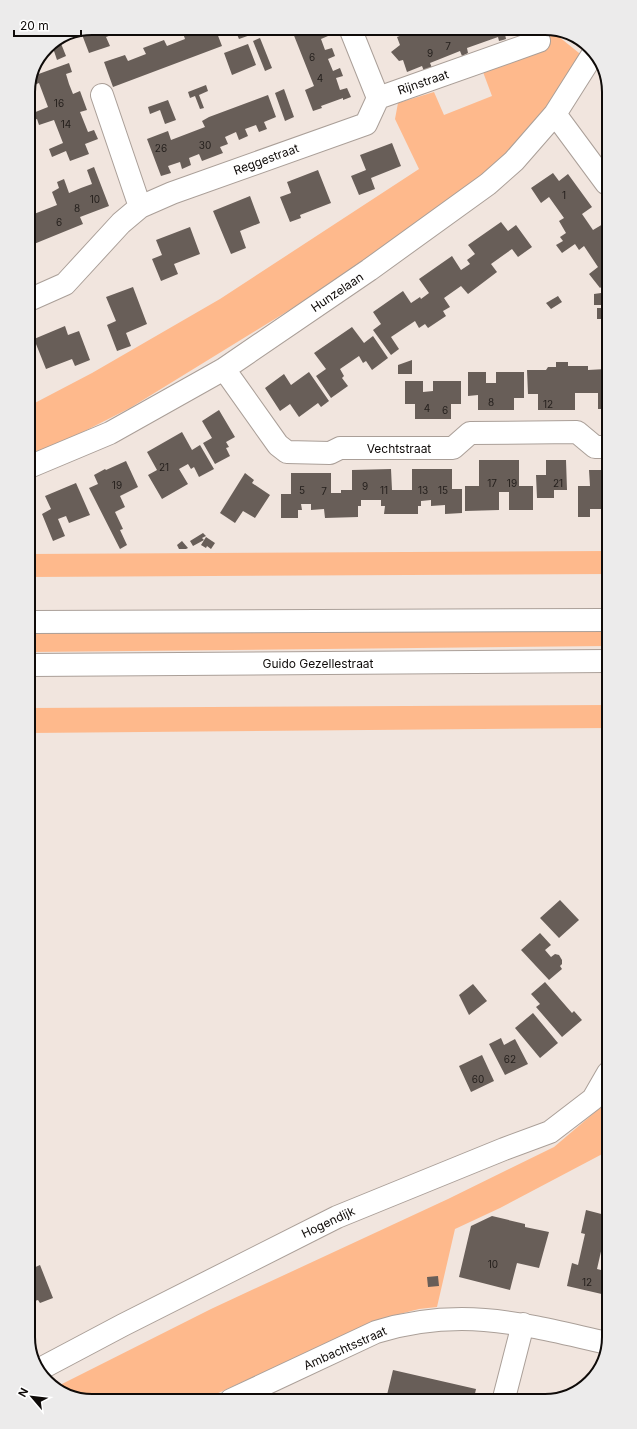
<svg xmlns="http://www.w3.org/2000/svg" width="637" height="1429" viewBox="0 0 637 1429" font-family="Inter,sans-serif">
	<rect width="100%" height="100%" fill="#f1e5de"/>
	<!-- green -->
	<path fill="#feb98c" d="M540 28H548L584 57 531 131 494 172 314 295 130 408 67 440 29 457V406L92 373 220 299 419 169 395 119 398 103 434 92 444 115 492 96 483 72 547 45Z
		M607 551V574L29 577V554Z
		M607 629V646L30 652V631Z
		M607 705V728L30 733V708Z
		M608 1089V1151L500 1208 455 1229 437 1307 419 1309 392 1316 362 1327 203 1400 87 1401 54 1388 211 1309 448 1199 554 1147 601 1107Z"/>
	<!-- building -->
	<path fill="#685e58" d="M92 28H131L106 37 110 46 89 53 81 32Z
		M196 28H205L207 31 215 28 222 46 113 87 104 62 125 55 128 61 146 54 143 48 164 40 167 46 185 39 183 33Z
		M246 28H257L259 32 239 39 236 32Z
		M291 28H317L318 32 325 29 328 36 321 39 325 50 332 48 335 56 328 59 333 71 340 68 343 76 336 78 340 90 347 88 351 97 343 100V98L321 106 322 108 313 111 305 90 314 86Z
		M422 28H434L435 32 447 28H520L505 34 506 39 503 40 499 41 498 37 467 48 468 53 462 56 460 51 430 63 432 68 424 71 422 66 407 72 403 60 399 61 391 52 400 45 397 37Z
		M260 38 272 68 265 71 253 41Z
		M60 41 66 56 57 60 52 45Z
		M248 44 256 65 232 75 224 53Z
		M69 63 72 72 66 74 69 84 73 94 80 91 87 110 80 112 88 132 94 130 98 139 85 144 89 154 70 161 66 151 52 157 49 149 63 143 54 120 39 125 37 119 31 121 28 115 48 107 39 83 29 87 33 76Z
		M206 85 208 91 199 95 204 108 200 109 195 96 190 98 188 92Z
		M284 89 294 117 285 121 275 93Z
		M268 95 276 117 264 122 267 129 259 132 256 125 245 129 248 136 239 140 236 132 225 137 228 144 220 147 223 153 202 161 199 154 189 158 191 165 182 169 180 162 168 166 171 173 161 176 147 139 168 131 171 140 205 127 202 121 209 117Z
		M168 100 176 120 165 124 160 110 150 114 148 107Z
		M392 143 401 166 371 178 375 189 359 195 351 176 366 170 360 155Z
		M30 152 34 163 28 165V153Z
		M94 167 109 206 80 217 83 224 29 246 28 199 34 214 57 205 52 192 59 188 57 182 64 179 69 193 81 188 92 184 87 170Z
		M28 169 34 183 28 185Z
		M318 170 331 203 300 215 301 218 290 222 280 197 291 193 287 182Z
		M553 173 559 181 568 174 592 207 582 214 593 230 603 224 606 228V283L600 288 589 274 598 267 584 246 579 250 575 244 562 253 556 245 563 241 560 237 566 233 559 221 564 218 549 197 541 203 531 188Z
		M250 196 260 223 240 231 246 248 231 254 213 211Z
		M501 222 508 231 516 225 532 247 518 257 512 249 491 264 497 272 468 294 461 286 444 298 450 307 443 311 446 316 428 328 425 324 419 328 415 321 391 337 399 349 391 355 373 330 381 324 373 312 403 291 411 303 420 297 421 299 429 293 419 279 452 256 461 270 470 264 467 260 475 254 468 245Z
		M190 227 200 254 174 264 178 274 161 281 152 259 162 255 156 240Z
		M133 287 147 324 126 333 131 346 117 351 107 325 116 321 106 297Z
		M601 293 602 305H594V294Z
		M558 296 562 302 551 309 546 303Z
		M597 308H606V319H597Z
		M65 326 68 335 79 331 90 360 75 366 72 359 46 369 34 339Z
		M352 327 364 343 373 336 388 358 372 370 366 361 363 363 359 356 340 369 344 376 342 378 348 386 331 398 316 376 326 369 314 353Z
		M412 360V374H398V365Z
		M556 362H568V366H588V370L606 369V409H598V393H575V410H538V394H528L527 370H546L548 367H556Z
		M309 372 329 401 321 407 318 403 299 417 290 404 280 411 265 388 284 374 291 385Z
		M468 372H486V383H496V372H524V398H514V410H478V395L468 396Z
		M405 381H423V392L433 391V381H461V404H451V419H415V404H405Z
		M219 410 235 437 226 442 229 447 226 448 230 456 215 464 203 443 212 438 202 421Z
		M182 432 192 450 200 445 214 469 199 477 194 467 191 469 188 464 179 469 188 484 162 499 148 475 157 470 147 452Z
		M479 460H519V486H533V510H509V492H499V510L465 511V486H479Z
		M546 460H566L567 490H554V498H537L536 475H546Z
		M126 461 138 487 120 496 125 507 115 512 123 529 120 530 127 545 120 549 89 488 98 484 94 475 105 469 106 470Z
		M391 469 392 490H412V469H452V489H462V513L445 514V505L431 506V500L421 501V506H418V514H384L385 506H381V500H361V506H358V517L325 518 324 509 311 510V504H301L302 510H298V518H281V494H291V473H331V493H341V490H352V470Z
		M589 470H607V509H590V517H578V486H590Z
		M245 473 254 480 252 483 270 495 255 518 243 511 235 523 220 513Z
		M76 483 90 515 69 523 66 516 58 519 65 536 53 541 42 514 51 509 45 496Z
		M203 533 206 536 202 538 204 540 193 546 190 541Z
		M206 537 215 543 211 549 207 546 206 548 201 545Z
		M182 541 188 548 186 549H179L177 545Z
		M560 900 579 920 559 938 540 918Z
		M540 933 551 945 545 950 551 957 555 954 559 955 562 960V964L560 966 562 969 549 980 521 950Z
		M545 982 572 1013 574 1011 582 1020 562 1037 536 1007 540 1004 531 994Z
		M473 984 487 1001 469 1015 459 995Z
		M533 1013 558 1043 540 1058 515 1028Z
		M501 1038 504 1045 515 1039 528 1064 505 1075 489 1044Z
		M482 1055 494 1081 471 1092 459 1066Z
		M586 1210 609 1216 597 1269 609 1272V1282L606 1295 567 1286 572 1263 578 1265 585 1234 581 1233Z
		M492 1216 525 1224V1227L549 1232 539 1268 517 1263 510 1290 459 1277 471 1226Z
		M40 1265 53 1298 40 1303 38 1300 31 1302V1269Z
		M438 1276 439 1286 428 1287 427 1277Z
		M393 1370 476 1389 474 1398 386 1399Z
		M316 1393 340 1399H315Z"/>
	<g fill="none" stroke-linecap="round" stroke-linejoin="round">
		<!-- minor casing -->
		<g stroke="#aa9f98" stroke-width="24">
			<path id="minor" d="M350 28 378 98 539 41
				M102 95 140 207
				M555 114 606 183
				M29 300 65 284 121 223 140 207 172 193 366 124 378 98
				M224 369 278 445 287 452 330 453 340 448H453L470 433 577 432 595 447H607
				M29 467 110 433 224 369 369 270 488 184 514 161 555 114 593 54
				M40 1369 123 1325 337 1217 504 1149 550 1132 593 1099 608 1073
				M504 1398 523 1324
				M231 1400 376 1332C461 1306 524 1324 607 1343"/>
		</g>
		<!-- major casing -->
		<g stroke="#aa9f98" stroke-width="24">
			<path id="major" d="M30 622 607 620
				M30 665 607 661"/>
		</g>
		<!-- minor -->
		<use href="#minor" stroke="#fff" stroke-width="22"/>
		<!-- major -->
		<use href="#major" stroke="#fff" stroke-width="22"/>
	</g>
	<g text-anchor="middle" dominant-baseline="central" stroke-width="4" stroke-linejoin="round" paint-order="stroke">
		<!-- number labels -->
		<g font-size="10" fill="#25201d">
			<text x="448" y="46">7</text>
			<text x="430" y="53">9</text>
			<text x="312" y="57">6</text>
			<text x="320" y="78">4</text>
			<text x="59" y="103">16</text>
			<text x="66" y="124">14</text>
			<text x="205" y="145">30</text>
			<text x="161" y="148">26</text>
			<text x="564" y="195">1</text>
			<text x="95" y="199">10</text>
			<text x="77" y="208">8</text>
			<text x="59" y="222">6</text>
			<text x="491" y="402">8</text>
			<text x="548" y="404">12</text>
			<text x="427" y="408">4</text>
			<text x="445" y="410">6</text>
			<text x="164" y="467">21</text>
			<text x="492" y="483">17</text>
			<text x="512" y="483">19</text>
			<text x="558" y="483">21</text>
			<text x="117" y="485">19</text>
			<text x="365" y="486">9</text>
			<text x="302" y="490">5</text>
			<text x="384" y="490">11</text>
			<text x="423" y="490">13</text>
			<text x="443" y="490">15</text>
			<text x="324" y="491">7</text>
			<text x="510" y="1059">62</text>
			<text x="478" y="1079">60</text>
			<text x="493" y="1264">10</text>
			<text x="587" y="1282">12</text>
		</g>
		<!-- street labels -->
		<g font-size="12" fill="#0f0b09" stroke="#fff">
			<text transform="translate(423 82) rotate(-19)">Rijnstraat</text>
			<text transform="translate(266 159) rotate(-20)">Reggestraat</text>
			<text transform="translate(337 292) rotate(-34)">Hunzelaan</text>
			<text x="399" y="448">Vechtstraat</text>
			<text x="318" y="663">Guido Gezellestraat</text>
			<text transform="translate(328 1222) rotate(-25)">Hogendijk</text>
			<text transform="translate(345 1348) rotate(-24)">Ambachtsstraat</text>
		</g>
	</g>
	<!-- crop -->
	<path d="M0 0H637V1429H0ZM92 35H545A57 57 0 0 1 602 92V1337A57 57 0 0 1 545 1394H92A57 57 0 0 1 35 1337V92A57 57 0 0 1 92 35Z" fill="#ecebeb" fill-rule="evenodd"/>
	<path fill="none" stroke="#0f0b09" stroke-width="2" d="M92 35H545A57 57 0 0 1 602 92V1337A57 57 0 0 1 545 1394H92A57 57 0 0 1 35 1337V92A57 57 0 0 1 92 35Z"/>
	<!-- north arrow -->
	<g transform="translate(32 1397) rotate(298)" stroke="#ffffff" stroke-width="3" paint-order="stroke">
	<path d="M0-3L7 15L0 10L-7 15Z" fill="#0f0b09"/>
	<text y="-6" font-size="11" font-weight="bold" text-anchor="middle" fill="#0f0b09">N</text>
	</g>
	<!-- scale -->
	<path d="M14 30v6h67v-6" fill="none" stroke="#0f0b09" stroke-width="2"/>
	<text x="20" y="30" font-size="12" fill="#0f0b09" stroke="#ffffff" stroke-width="3" paint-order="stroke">20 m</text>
</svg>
